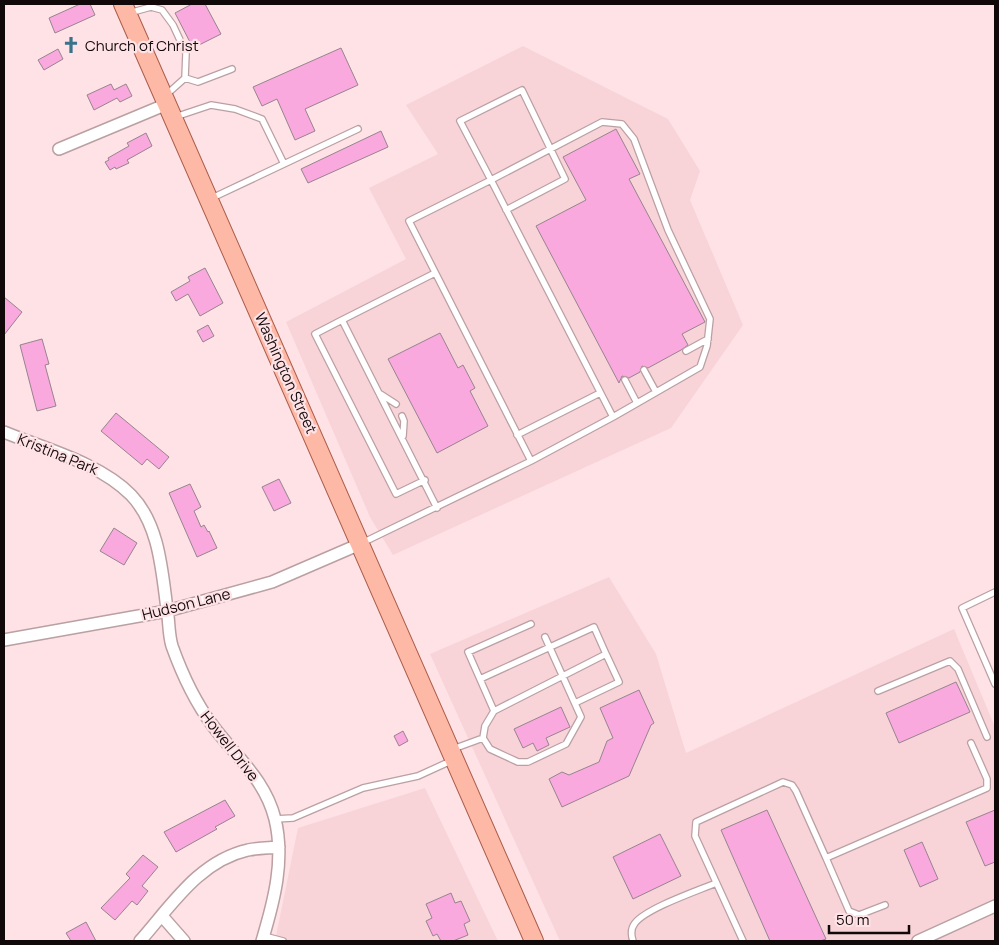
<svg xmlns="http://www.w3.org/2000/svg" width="999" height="945" viewBox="0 0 999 945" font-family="Manrope,sans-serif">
	<rect width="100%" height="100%" fill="#fee2e5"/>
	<!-- built -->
	<path fill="#f8d4d9" d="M523 46 668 119 700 171 690 200 743 325 671 428 393 555 370 517 286 322 406 259 369 188 438 154 406 105Z
		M609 577 656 654 686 753 954 629 995 727V941H560L430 654Z
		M425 788 498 941H275L298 828Z"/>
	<!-- building -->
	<path fill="#f9a9dd" stroke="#98838f" d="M80 4H90L95 15 55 33 49 18Z
		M192 4H205L221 34 193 48 175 13Z
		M341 48 358 85 305 109 315 131 295 140 277 99 262 106 253 87Z
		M58 49 63 59 44 70 38 60Z
		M111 84 114 90 126 84 132 96 120 102 117 98 94 110 87 95Z
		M616 129 640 174 629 179 705 322 682 334 688 345 681 350 648 368 642 366 640 372 629 378 622 376 619 383 536 226 586 200 563 157Z
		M381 131 388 147 308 183 301 169Z
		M146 133 152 146 127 160 129 163 116 169 115 167 110 170 105 162 109 160 108 158 129 146 127 143Z
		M205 268 223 303 200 316 188 294 176 301 171 292 190 281 188 277Z
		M4 297 22 312 4 335Z
		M208 325 214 336 203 342 197 331Z
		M440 333 458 368 463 365 475 388 470 391 488 426 437 453 388 359Z
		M42 339 49 364 45 365 56 406 37 411 20 345Z
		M116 413 169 457 159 469 147 459 142 465 101 431Z
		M279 479 291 503 274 511 262 487Z
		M190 484 201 507 194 511 201 527 204 525 208 532 209 531 217 548 197 557 169 493Z
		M114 528 137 543 124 565 100 551Z
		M956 682 970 712 899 743 886 713Z
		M639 690 654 723 651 725 629 776 562 807 549 779 562 772 569 775 599 762 607 741 613 738 600 708Z
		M561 707 570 727 546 738 549 745 537 751 533 743 523 748 514 729Z
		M403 731 408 741 399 746 394 736Z
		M225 800 235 816 215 827 217 829 176 852 164 832Z
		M767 810 826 939 820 941H770L721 830Z
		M995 810V862L985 866 966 822Z
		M660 834 681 876 633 899 613 857Z
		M922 842 938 879 920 887 904 850Z
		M143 855 158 867 142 886 148 891 137 905 132 901 115 920 101 908 130 878 126 874Z
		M451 893 455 903 461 901 470 921 464 924 468 935 453 941H441L437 934 433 936 426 921 432 918 426 904Z
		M86 922 96 941H71L66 933Z"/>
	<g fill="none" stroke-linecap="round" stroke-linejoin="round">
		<!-- lane casing -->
		<g stroke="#baa0a3" stroke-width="8">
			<path id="lane" d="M129 13 151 7 162 10 173 25 186 53 185 78 166 95
				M185 78 198 82 232 69
				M175 117 211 105 235 109 262 119 284 164
				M212 198 358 129
				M506 210 565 179 522 90 460 121 491 180 409 221 531 461
				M435 273 342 320 437 508
				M342 320 315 334 396 494 425 480
				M686 351 708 339
				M644 370 656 392
				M625 380 637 403
				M379 393 396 404
				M402 416 404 421 403 436
				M517 435 600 393
				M362 543 531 461 613 417 700 367 707 346 710 319 668 230 634 139 622 124 602 122 491 180 613 417
				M995 592 962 608 995 684
				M480 679 594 627 606 654
				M878 691 950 661 958 669 987 737
				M494 711 468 652 531 624
				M483 738 485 726 494 711 606 654 619 682 575 703
				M453 749 483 738 490 749 518 762H528L566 744 581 717 545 637
				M275 819 293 818 363 788 418 776 453 760
				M885 905 859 915 849 911 826 858 987 788V779L971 743
				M264 936 283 941
				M633 941C631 935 631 928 635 923 647 908 697 891 716 883
				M743 941 695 836 696 822 783 782 792 785 796 791 826 858"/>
		</g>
		<!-- street casing -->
		<g stroke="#baa0a3" stroke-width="14">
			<path id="street" d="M59 149 167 104
				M4 432C45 449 100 463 131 495 161 526 162 576 168 616 169 625 169 636 172 646 182 674 195 702 213 726 236 757 265 779 275 819 285 860 274 901 262 941
				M4 640 167 611 272 582 360 544
				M162 916 184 941
				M140 941C171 906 199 861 248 850 258 848 269 848 279 847
				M918 941 995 906"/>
		</g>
		<!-- primary casing -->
		<g stroke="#aa5c49" stroke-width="20">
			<path id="primary" d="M123 4 534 941"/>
		</g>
		<!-- lane -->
		<use href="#lane" stroke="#fff" stroke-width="5.5"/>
		<!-- street -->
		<use href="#street" stroke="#fff" stroke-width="11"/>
		<!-- primary -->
		<use href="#primary" stroke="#fdb9a6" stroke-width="18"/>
	</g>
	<!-- icons -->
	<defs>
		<g id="church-bare" transform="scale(1.35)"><path d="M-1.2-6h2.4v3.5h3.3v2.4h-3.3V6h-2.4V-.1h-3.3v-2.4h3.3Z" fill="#3a728c" stroke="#fee2e5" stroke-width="2.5" paint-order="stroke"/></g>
	</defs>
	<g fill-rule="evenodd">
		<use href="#church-bare" x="71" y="45"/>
	</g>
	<g text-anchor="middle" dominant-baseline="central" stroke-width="4.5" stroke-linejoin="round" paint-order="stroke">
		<!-- poi labels -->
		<g font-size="15" fill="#11080a" stroke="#fee2e5" text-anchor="start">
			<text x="85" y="45">Church of Christ</text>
		</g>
		<!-- street labels -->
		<g font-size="15" fill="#11080a" stroke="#fee2e5">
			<text transform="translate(286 373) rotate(66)">Washington Street</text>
			<text transform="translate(58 454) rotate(22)">Kristina Park</text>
			<text transform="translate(186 604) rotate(-14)">Hudson Lane</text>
			<text transform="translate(230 746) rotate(52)">Howell Drive</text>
		</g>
	</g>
	<!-- border -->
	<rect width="999" height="945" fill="none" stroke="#11080a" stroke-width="10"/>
	<!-- scale -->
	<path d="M829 925v8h80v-8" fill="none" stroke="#11080a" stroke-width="2.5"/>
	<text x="836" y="925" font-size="15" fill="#11080a" stroke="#fee2e5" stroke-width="4" paint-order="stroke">50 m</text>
</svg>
